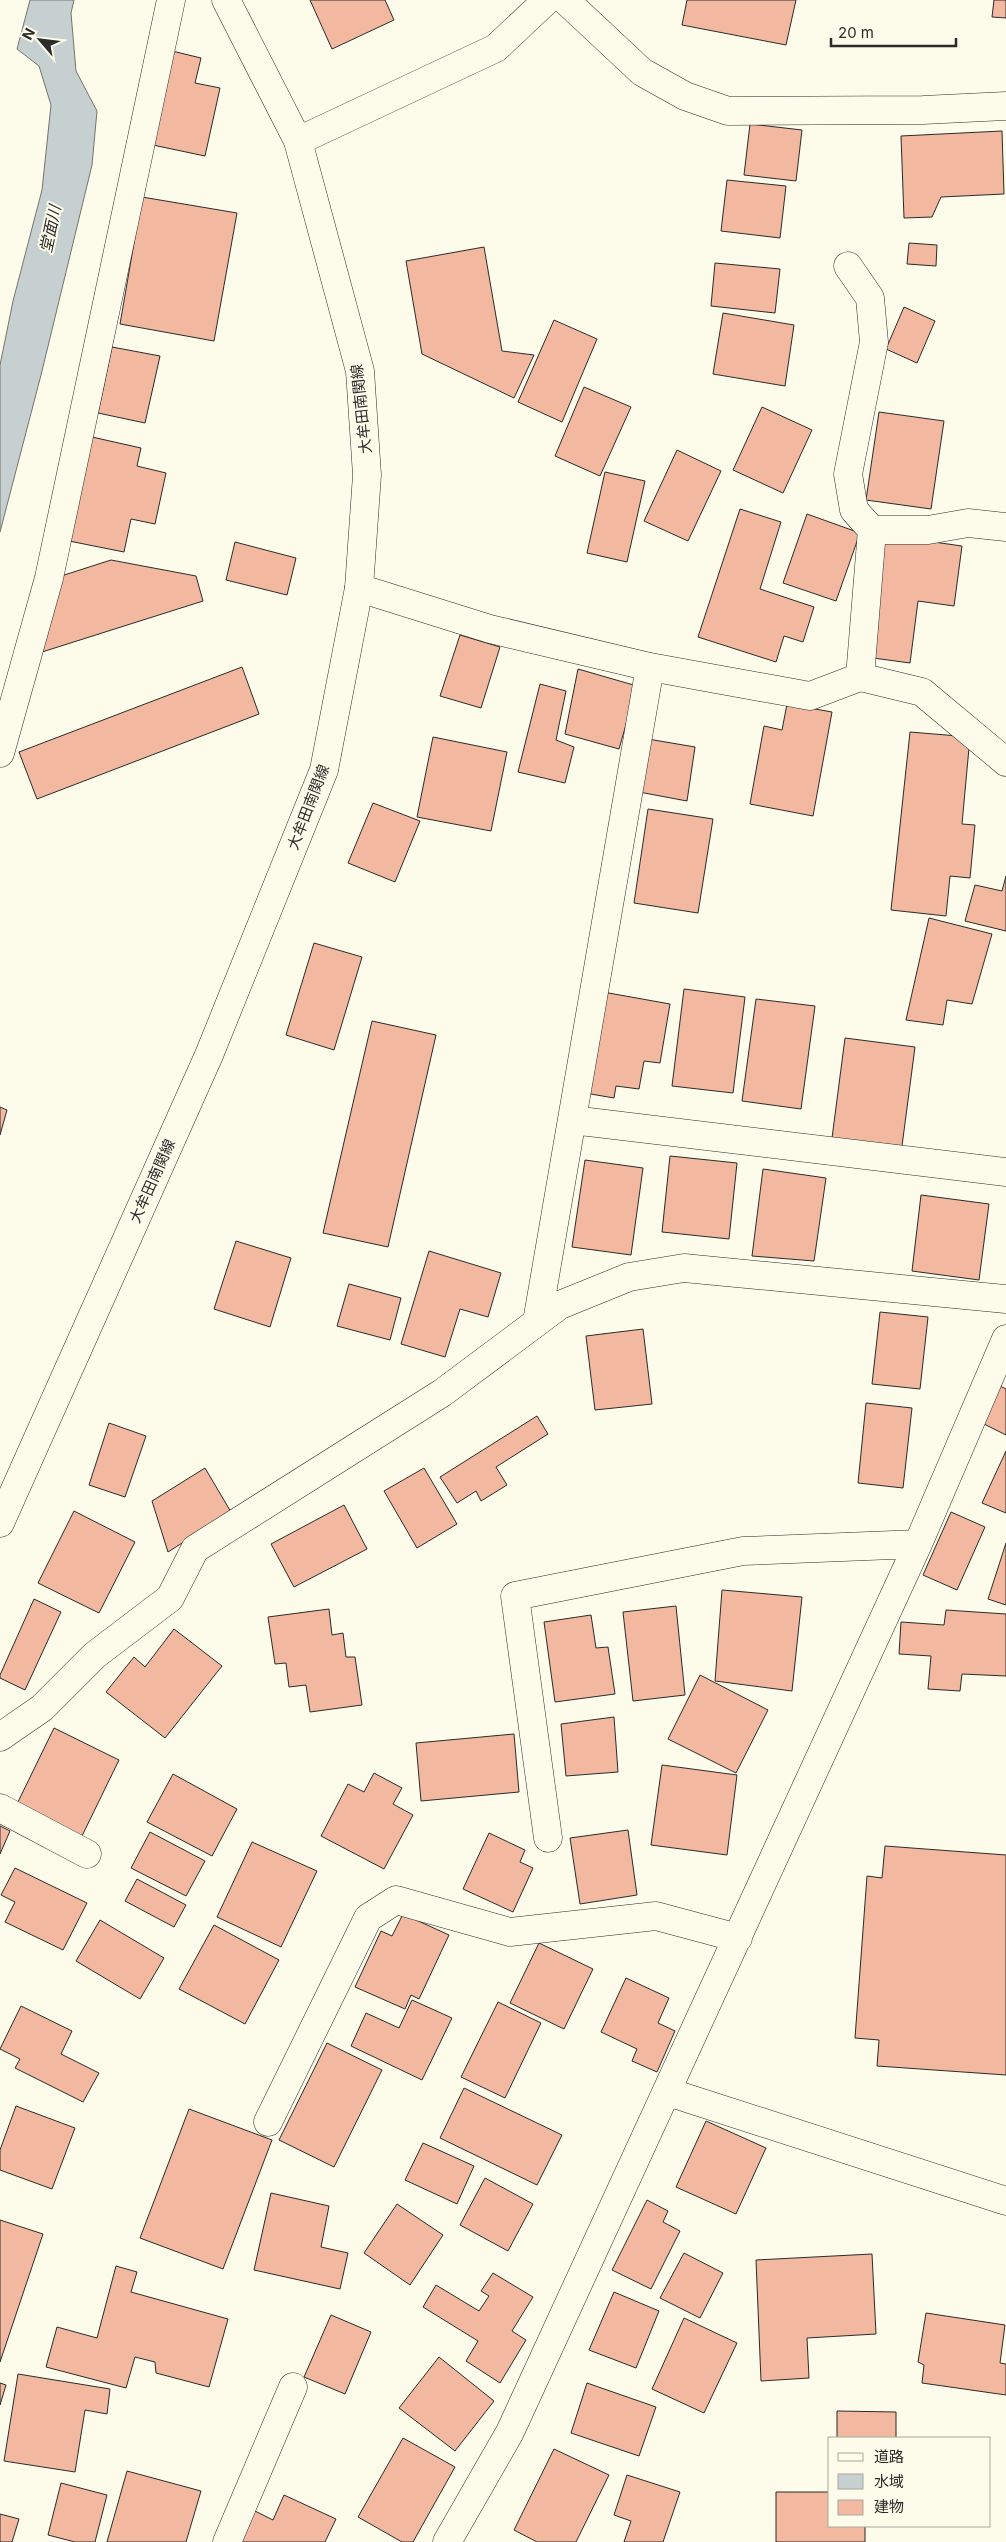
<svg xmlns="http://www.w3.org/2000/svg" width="1006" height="2542" viewBox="0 0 1006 2542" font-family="Inter,'Noto Sans JP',sans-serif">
	<rect width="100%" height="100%" fill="#fdfbea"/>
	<!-- water -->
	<path fill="#c7d0d0" stroke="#74746e" d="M30 0H74L71 13 76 71 97 111 92 165 41 375 0 532V365L13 301 42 190 51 105 39 66 17 49Z"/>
	<!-- building -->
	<path fill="#f2b8a0" stroke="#2b2b2b" d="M310 0H385L394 20 332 49Z
		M687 0H796L786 45 682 25Z
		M994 0H1006V18L992 17Z
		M168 50 201 58 195 83 220 88 205 156 148 144Z
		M750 124 802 130 796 181 744 175Z
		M1002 131 1004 194 941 197 932 217 904 218 901 136Z
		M727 180 786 186 780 238 721 231Z
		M142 197 237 213 214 341 120 324Z
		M909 243 937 245 936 266 907 264Z
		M484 247 502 351 534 355 514 398 422 354 406 261Z
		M715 263 780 269 775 313 711 306Z
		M904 307 935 321 917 363 886 349Z
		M723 313 794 325 785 386 713 374Z
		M554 320 597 339 562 422 518 402Z
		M112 347 160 356 145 423 98 413Z
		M584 387 631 407 600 476 555 456Z
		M762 407 812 430 783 493 733 470Z
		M879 412 944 421 931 509 866 500Z
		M92 437 141 448 137 466 166 473 155 524 131 519 124 552 69 541Z
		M677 450 721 471 688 541 644 521Z
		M605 472 645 481 627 562 587 553Z
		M740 509 781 522 760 589 814 607 803 642 784 636 776 662 698 637Z
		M807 514 860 533 836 601 783 583Z
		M884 535 962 546 954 606 918 601 910 663 866 657Z
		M235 542 296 558 287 595 226 580Z
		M111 560 196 576 203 601 42 652 55 578Z
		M460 635 500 647 481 708 440 696Z
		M242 667 259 714 37 799 19 752Z
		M578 669 637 686 619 749 565 734Z
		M540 684 566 691 556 740 574 747 565 783 518 772Z
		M787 704 832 712 813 816 750 804 764 726 782 730Z
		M910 732 970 737 962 824 975 825 970 878 950 876 946 916 891 910Z
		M433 737 507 752 491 831 417 817Z
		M648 739 695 747 687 801 639 792Z
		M373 803 420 821 395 882 348 863Z
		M648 809 713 819 698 913 634 903Z
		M1006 876V931L965 921 975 885 1002 891Z
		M929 918 992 934 972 1004 947 1000 943 1025 906 1020Z
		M314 943 362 957 334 1050 286 1035Z
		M684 989 745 997 733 1093 672 1086Z
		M603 992 670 1004 660 1063 644 1061 639 1089 616 1086 614 1098 585 1093Z
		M756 999 815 1006 801 1109 742 1101Z
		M372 1021 436 1035 388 1247 323 1233Z
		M845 1038 915 1047 902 1146 832 1138Z
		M0 1107 7 1110 0 1135Z
		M670 1156 737 1163 729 1239 662 1232Z
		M585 1160 643 1168 631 1255 572 1247Z
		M763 1169 826 1178 814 1261 752 1256Z
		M921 1195 989 1204 979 1280 912 1271Z
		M236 1241 291 1258 270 1327 214 1309Z
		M429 1251 501 1273 488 1317 460 1309 445 1357 401 1344Z
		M349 1284 401 1298 390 1340 337 1326Z
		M880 1312 928 1317 920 1389 872 1384Z
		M643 1329 652 1404 595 1410 586 1336Z
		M998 1385 1006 1389V1435L980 1422Z
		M866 1403 912 1408 903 1488 858 1483Z
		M537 1416 548 1434 496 1467 507 1485 481 1501 476 1491 457 1503 440 1477Z
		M109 1423 146 1436 125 1497 89 1485Z
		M1006 1451V1513L982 1503Z
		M205 1468 231 1512 168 1552 152 1501Z
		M424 1468 457 1524 417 1548 384 1491Z
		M344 1505 367 1549 294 1587 271 1544Z
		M74 1511 135 1542 99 1613 38 1583Z
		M951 1512 985 1527 957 1590 923 1575Z
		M1006 1543V1605L988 1599Z
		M722 1590 802 1597 792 1691 715 1681Z
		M34 1599 61 1612 25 1690 0 1678V1675Z
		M676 1606 685 1695 633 1701 623 1612Z
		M329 1609 332 1635 343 1633 346 1657H355L362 1705 310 1712 306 1685 289 1687 286 1663 275 1664 268 1617Z
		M946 1610 1006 1614V1676L962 1674 960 1691 928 1689 931 1656 899 1654 901 1622 944 1625Z
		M591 1615 596 1648 608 1647 615 1694 555 1702 544 1622Z
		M174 1629 222 1666 165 1738 106 1692 134 1657 145 1667Z
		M700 1675 768 1710 736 1773 668 1739Z
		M614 1717 618 1772 566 1776 561 1724Z
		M54 1728 119 1760 81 1838 16 1806Z
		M514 1734 519 1792 421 1801 416 1743Z
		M662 1765 737 1775 727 1855 651 1845Z
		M374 1773 402 1788 393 1804 413 1815 384 1869 321 1836 348 1784 364 1792Z
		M173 1774 237 1809 212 1856 147 1822Z
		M0 1826 10 1831 0 1854Z
		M628 1830 637 1895 580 1904 570 1838Z
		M150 1832 205 1861 186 1896 131 1868Z
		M489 1833 525 1850 520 1862 533 1868 513 1912 463 1889Z
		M252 1842 317 1871 281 1947 217 1917Z
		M885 1846 1006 1855V2075L877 2066 879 2040 855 2038 867 1876 882 1878Z
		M15 1868 87 1903 63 1950 5 1922 15 1902 1 1895Z
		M137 1879 186 1905 174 1927 125 1901Z
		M403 1914 449 1935 419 1999 411 1995 405 2009 355 1987 381 1931 392 1936Z
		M100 1920 164 1958 140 1999 76 1961Z
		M214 1925 279 1960 245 2024 179 1989Z
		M539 1943 593 1969 564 2029 510 2003Z
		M626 1978 669 1998 658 2023 675 2031 657 2072 632 2061 637 2049 601 2032Z
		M412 2000 452 2018 422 2080 351 2046 366 2013 399 2028Z
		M498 2002 541 2023 505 2098 461 2077Z
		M21 2006 72 2031 61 2054 99 2073 83 2102 15 2068 20 2059 0 2049Z
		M327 2043 382 2070 334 2167 279 2140Z
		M464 2088 562 2135 537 2185 440 2138Z
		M16 2106 75 2128 52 2189 0 2170V2150Z
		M189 2109 272 2140 223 2269 140 2238Z
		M706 2121 766 2148 736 2214 676 2187Z
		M423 2143 474 2166 457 2204 405 2180Z
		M485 2178 533 2204 508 2251 460 2225Z
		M271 2193 329 2206 321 2247 348 2253 340 2289 254 2270Z
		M647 2200 668 2211 663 2222 680 2231 651 2289 612 2270Z
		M397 2204 443 2235 410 2285 364 2253Z
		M0 2220 43 2234 0 2362Z
		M684 2253 723 2273 700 2318 660 2298Z
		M872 2254 876 2334 807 2338 809 2378 761 2381 756 2260Z
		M116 2266 137 2272 131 2292 228 2319 209 2387 156 2373 155 2362 135 2357 126 2388 46 2367 57 2327 97 2338Z
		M493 2273 533 2297 512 2331 526 2340 500 2383 466 2361 478 2341 423 2307 436 2285 479 2311 489 2296 481 2291Z
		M614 2292 659 2311 636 2368 589 2350Z
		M926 2313 1005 2325 1000 2363 1006 2364V2395L922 2383 924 2365 918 2362Z
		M331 2315 371 2332 345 2394 304 2377Z
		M684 2318 737 2343 704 2413 652 2389Z
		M439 2357 494 2401 455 2451 399 2408Z
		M18 2374 110 2389 107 2414 85 2410 75 2472 4 2461Z
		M0 2383 6 2385 0 2405Z
		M587 2383 656 2407 639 2456 571 2433Z
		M837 2411 896 2412V2438H837Z
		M403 2438 455 2467 413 2542H402L358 2517Z
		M554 2449 609 2475 576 2542H537L514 2530Z
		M127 2471 201 2491 186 2542H107Z
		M627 2475 680 2492 663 2542H624L631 2521 614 2515Z
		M61 2483 107 2495 95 2542H75L48 2535Z
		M776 2492H830V2526H865V2542H776Z
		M284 2495 336 2519 325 2542H240L255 2511 273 2520Z
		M0 2514 19 2519 12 2542H0Z"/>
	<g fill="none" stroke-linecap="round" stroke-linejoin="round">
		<!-- minor casing -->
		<g stroke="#2b2b2b" stroke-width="29">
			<path id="minor" d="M565 0 642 72 685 96 728 111 923 110 1006 106
				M298 141 496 48 547 0
				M848 266 870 298 874 342 848 474 854 510 872 530 860 677
				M872 530H928L968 523 1006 527
				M359 588 490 629 650 667 810 696 860 677 922 692 1006 762
				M0 753 49 578 171 0
				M572 1120 1006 1172
				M537 1322 650 667
				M0 1737 42 1708 95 1655 170 1598 195 1549 442 1393 560 1305 629 1277 684 1268 1006 1299
				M0 1808 87 1854
				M548 1838 515 1596 743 1551 918 1544
				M668 2092 1006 2201
				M268 2122 368 1918 396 1900 510 1932 656 1916 738 1938
				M227 2542 293 2387
				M447 2542 510 2432 918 1544 1006 1339"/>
		</g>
		<!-- major casing -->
		<g stroke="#2b2b2b" stroke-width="29">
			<path id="major" d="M0 1523 209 1055 324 770 359 588 367 475 360 371 298 141 226 0"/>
		</g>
		<!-- minor -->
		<use href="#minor" stroke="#fdfbea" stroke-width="28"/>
		<!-- major -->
		<use href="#major" stroke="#fdfbea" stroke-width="28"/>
	</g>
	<g text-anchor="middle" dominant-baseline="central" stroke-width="4" stroke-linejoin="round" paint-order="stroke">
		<!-- street labels -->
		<g font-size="15" fill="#2b2b2b" stroke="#fdfbea">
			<text transform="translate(361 409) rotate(-96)">大牟田南関線</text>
			<text transform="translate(308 807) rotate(-69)">大牟田南関線</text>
			<text transform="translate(152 1181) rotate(-66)">大牟田南関線</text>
		</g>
		<!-- water labels -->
		<g font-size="16" font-style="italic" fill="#2b2b2b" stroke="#fdfbea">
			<text transform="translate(50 229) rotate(-78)">堂面川</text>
		</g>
	</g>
	<!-- legend -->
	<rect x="828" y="2437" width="162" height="90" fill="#fdfbea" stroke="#a9a89e"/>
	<rect x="838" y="2453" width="25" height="8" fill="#fdfbea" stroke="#a9a89e"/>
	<text x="874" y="2462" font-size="15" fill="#2b2b2b">道路</text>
	<rect x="838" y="2474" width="25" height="15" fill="#c7d0d0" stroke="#a9a89e"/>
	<text x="874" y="2487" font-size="15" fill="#2b2b2b">水域</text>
	<rect x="838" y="2500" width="25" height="15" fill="#f2b8a0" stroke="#a9a89e"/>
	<text x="874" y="2512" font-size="15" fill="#2b2b2b">建物</text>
	<!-- north arrow -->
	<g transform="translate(40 40) rotate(298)" stroke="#fdfbea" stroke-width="4" paint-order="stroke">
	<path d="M0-4L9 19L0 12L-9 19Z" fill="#2b2b2b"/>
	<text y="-8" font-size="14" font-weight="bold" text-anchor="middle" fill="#2b2b2b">N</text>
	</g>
	<!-- scale -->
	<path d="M831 38v8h125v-8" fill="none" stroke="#2b2b2b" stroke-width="2.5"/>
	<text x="838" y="38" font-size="15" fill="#2b2b2b" stroke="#fdfbea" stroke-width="4" paint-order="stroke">20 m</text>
</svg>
